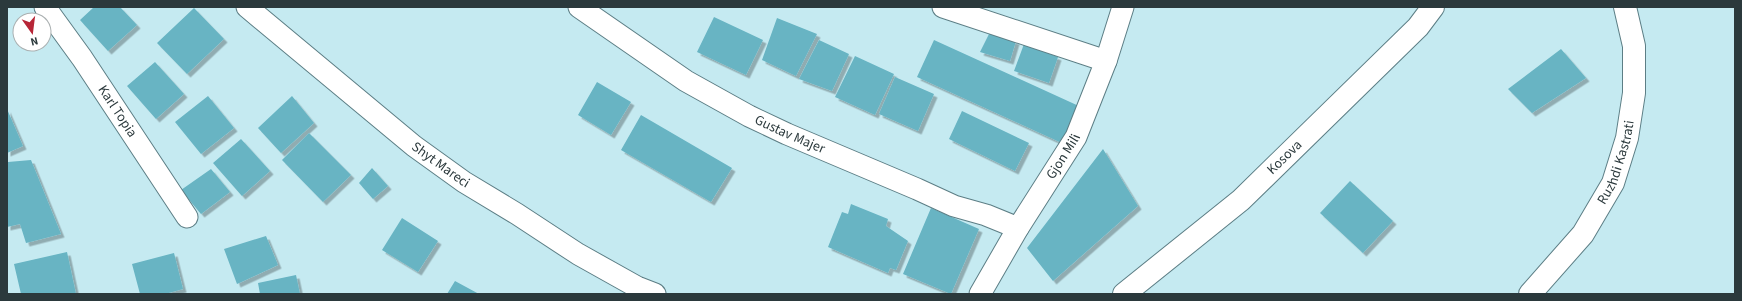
<svg xmlns="http://www.w3.org/2000/svg" width="1742" height="301" viewBox="0 0 1742 301" font-family="'Source Sans 3',sans-serif">
	<defs>
		<filter id="shadow"><feDropShadow dx="3.5" dy="3.5" stdDeviation="0" flood-color="#0004"/></filter>
	</defs>
	<rect width="100%" height="100%" fill="#c5eaf1"/>
	<!-- building -->
	<path fill="#67b4c3" filter="url(#shadow)" d="M94 7H120L137 25 108 51 80 20Z
		M194 8 224 39 187 74 157 43Z
		M714 17 763 40 746 75 697 52Z
		M777 18 817 34 796 76 762 60Z
		M989 34 1016 41 1010 61 980 52Z
		M819 40 849 54 832 91 799 79Z
		M934 40 1081 107 1064 144 917 77Z
		M1024 44 1058 57 1049 83 1014 71Z
		M1561 49 1586 78 1532 113 1508 89Z
		M855 56 894 74 875 115 835 97Z
		M155 62 184 94 156 119 127 86Z
		M895 77 934 94 918 131 879 114Z
		M597 82 631 102 611 135 578 115Z
		M208 96 234 128 201 154 175 122Z
		M292 96 314 123 281 153 258 128Z
		M7 109 23 146 7 153Z
		M962 111 1029 143 1015 171 949 139Z
		M641 115 732 168 711 202 621 150Z
		M309 133 351 175 323 202 282 160Z
		M241 139 270 171 242 196 213 163Z
		M1103 149 1138 206 1053 281 1027 248Z
		M31 160 61 234 26 243 20 224 7 227V175L8 162Z
		M372 168 388 186 373 199 359 183Z
		M211 169 230 192 201 214 181 190Z
		M1350 181 1393 221 1363 253 1320 213Z
		M851 204 888 219 886 226 908 241 896 270 890 268 888 273 828 247 842 212 848 214Z
		M931 208 979 229 951 294 903 274Z
		M402 218 438 241 418 272 382 250Z
		M266 236 278 265 237 284 224 249Z
		M67 252 76 294H21L14 264Z
		M174 253 183 289 165 294H140L132 264Z
		M296 275 300 294H260L258 283Z
		M455 281 479 294H447Z"/>
	<g fill="none" stroke-linecap="round" stroke-linejoin="round">
		<!-- minor casing -->
		<g stroke="#5c7e85" stroke-width="23">
			<g id="minor">
				<path id="s1" d="M45 7 82 58 187 217"/>
				<path id="s2" d="M247 7 414 146 464 182 517 214 578 254 637 287 655 294"/>
				<path id="s3" d="M579 7 686 81 749 116 787 134 917 189 954 206 986 215 1018 228"/>
				<path d="M943 7 1106 61"/>
				<path id="s4" d="M980 294 1018 228 1076 137 1106 61 1123 7"/>
			</g>
		</g>
		<!-- tertiary casing -->
		<g stroke="#5c7e85" stroke-width="24">
			<g id="tertiary">
				<path id="s5" d="M1124 294 1241 200 1418 27 1433 7"/>
			</g>
		</g>
		<!-- secondary casing -->
		<g stroke="#5c7e85" stroke-width="24">
			<g id="secondary">
				<path id="s6" d="M1530 294 1583 234 1613 183 1627 138 1634 93V46L1625 7"/>
			</g>
		</g>
		<!-- minor -->
		<use href="#minor" stroke="#fff" stroke-width="21"/>
		<!-- tertiary -->
		<use href="#tertiary" stroke="#fff" stroke-width="22"/>
		<!-- secondary -->
		<use href="#secondary" stroke="#fff" stroke-width="22"/>
	</g>
	<g text-anchor="middle" dominant-baseline="central" stroke-width="3" stroke-linejoin="round" paint-order="stroke">
		<!-- street labels -->
		<g font-size="14" fill="#2b393c" stroke="#fff">
			<text stroke="none"><textPath href="#s1" startOffset="127">Karl Topia</textPath></text>
			<text stroke="none"><textPath href="#s3" startOffset="247">Gustav Majer</textPath></text>
			<text stroke="none"><textPath href="#s4" startOffset="161">Gjon Mili</textPath></text>
			<text stroke="none"><textPath href="#s5" startOffset="211">Kosova</textPath></text>
			<text stroke="none"><textPath href="#s6" startOffset="160">Ruzhdi Kastrati</textPath></text>
			<text stroke="none"><textPath href="#s2" startOffset="250">Shyt Mareci</textPath></text>
		</g>
	</g>
	<!-- border -->
	<rect width="1742" height="301" fill="none" stroke="#2b393c" stroke-width="16"/>
	<!-- north arrow -->
	<g transform="translate(32 32) rotate(166)"><circle r="19" fill="#ffffff" stroke="#aab0b1"/>
	<path d="M0-3L7 15L0 10L-7 15Z" fill="#b72637"/>
	<text y="-6" font-size="11" font-weight="bold" text-anchor="middle" fill="#2b393c">N</text>
	</g>
</svg>
